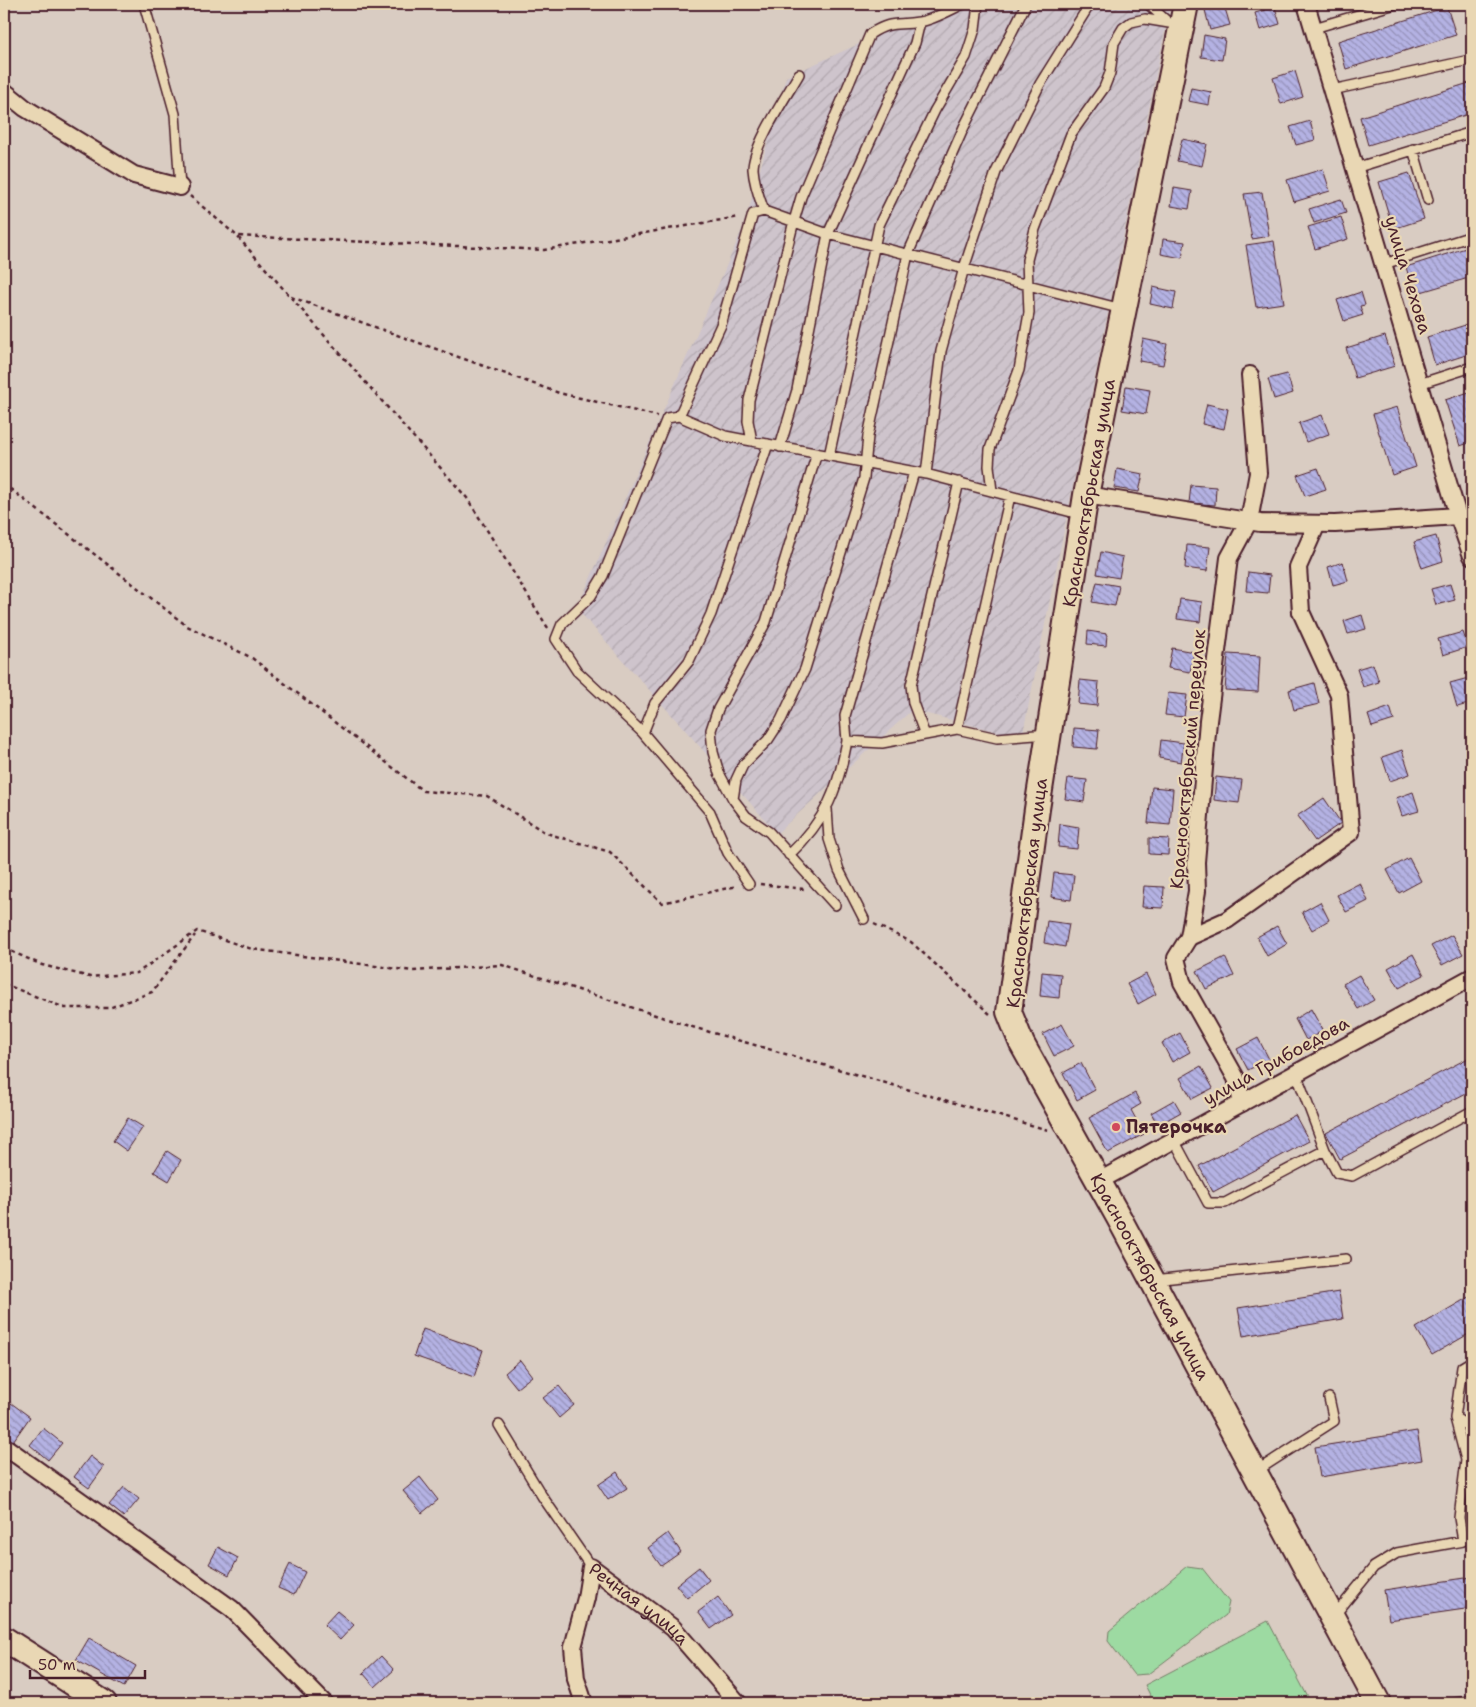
<svg xmlns="http://www.w3.org/2000/svg" width="1476" height="1707" viewBox="0 0 1476 1707" font-family="'Shantell Sans',sans-serif">
	<defs>
		<pattern id="industrial-furrows" width="10" height="10" patternUnits="userSpaceOnUse" patternTransform="scale(1.25)"><rect width="10" height="10" fill="#cec4cc"/><path d="M-1 1l2-2M0 10L10 0M9 11l2-2" fill="none" stroke="#b2a8af"/></pattern>
		<pattern id="building-back-hatch" width="6" height="6" patternUnits="userSpaceOnUse" patternTransform="scale(1.25)"><rect width="6" height="6" fill="#b4b2e3"/><path d="M-1 5l2 2M0 0l6 6M5-1l2 2" fill="none" stroke="#9490b8"/></pattern>
	</defs>
	<rect width="100%" height="100%" fill="#d9ccc2"/>
	<filter id="ink" filterUnits="userSpaceOnUse"><feTurbulence type="fractalNoise" baseFrequency=".02" numOctaves="2"/><feDisplacementMap in="SourceGraphic" scale="10" xChannelSelector="R" yChannelSelector="G"/><feConvolveMatrix kernelMatrix="1 2 1 2 8 2 1 2 1" color-interpolation-filters="sRGB"/></filter>
	<g filter="url(#ink)">
		<!-- industrial -->
		<path fill="url(#industrial-furrows)" d="M947 4H1162L1169 10 1022 738 912 710 777 833 577 609 745 223 786 77Z"/>
		<!-- garden -->
		<path fill="#9ddaa2" stroke="#747c66" d="M1187 1566 1202 1568 1229 1602 1226 1615 1148 1674 1134 1675 1108 1641 1109 1631Z
			M1268 1621 1311 1703H1154L1145 1685Z"/>
		<!-- building -->
		<path fill="url(#building-back-hatch)" stroke="#4a1f2b" d="M1224 5 1230 25 1210 30 1205 10Z
			M1275 7 1280 24 1260 30 1255 13Z
			M1447 7 1456 35 1346 69 1338 41Z
			M1204 35 1225 39 1222 60 1201 57Z
			M1295 71 1303 97 1281 104 1273 78Z
			M1469 83 1472 93V113L1368 145 1360 117Z
			M1191 88 1211 92 1209 105 1188 101Z
			M1310 121 1315 140 1296 145 1290 127Z
			M1182 139 1207 144 1202 166 1177 161Z
			M1323 169 1330 191 1294 202 1287 180Z
			M1409 173 1424 219 1393 229 1379 182Z
			M1174 188 1192 191 1189 209 1171 206Z
			M1262 192 1269 236 1252 239 1244 194Z
			M1341 199 1346 213 1314 223 1309 209Z
			M1341 217 1348 239 1315 249 1308 227Z
			M1163 239 1185 242 1182 258 1161 254Z
			M1274 241 1284 303 1256 307 1246 245Z
			M1472 246V277L1414 294 1406 267Z
			M1153 287 1176 292 1173 309 1150 304Z
			M1361 292 1365 305 1360 306 1363 315 1344 321 1337 300Z
			M1472 323V353L1435 365 1427 337Z
			M1385 336 1395 366 1355 378 1346 348Z
			M1143 339 1167 344 1163 365 1139 361Z
			M1287 374 1293 393 1274 399 1268 379Z
			M1126 386 1150 390 1146 414 1122 410Z
			M1472 391V442L1460 446 1445 400Z
			M1207 404 1228 409 1224 429 1202 424Z
			M1397 407 1416 467 1392 475 1373 414Z
			M1322 415 1329 434 1306 442 1299 423Z
			M1318 468 1326 489 1305 496 1297 475Z
			M1117 469 1143 474 1139 492 1114 488Z
			M1191 485 1216 487 1215 505 1189 503Z
			M1436 536 1443 561 1422 568 1414 542Z
			M1187 545 1210 547 1207 571 1185 568Z
			M1101 552 1123 557 1119 578 1097 574Z
			M1343 562 1348 581 1333 585 1328 567Z
			M1248 572 1270 575 1268 593 1246 591Z
			M1097 582 1119 586 1115 606 1092 602Z
			M1450 584 1455 600 1436 605 1431 589Z
			M1180 599 1202 602 1200 622 1177 619Z
			M1362 615 1366 629 1348 634 1344 621Z
			M1088 631 1107 634 1106 646 1087 644Z
			M1463 632 1468 647 1443 655 1438 639Z
			M1172 648 1194 652 1190 672 1168 668Z
			M1228 654 1260 656 1258 692 1225 690Z
			M1373 664 1379 682 1363 687 1357 669Z
			M1472 677V703L1457 707 1450 683Z
			M1080 680 1099 682 1097 706 1078 704Z
			M1314 683 1319 704 1294 710 1289 690Z
			M1168 693 1187 695 1184 717 1165 715Z
			M1390 707 1394 720 1372 727 1368 715Z
			M1074 728 1099 730 1097 749 1073 747Z
			M1161 740 1184 743 1181 762 1159 758Z
			M1402 750 1410 774 1390 781 1382 757Z
			M1216 777 1242 780 1239 803 1214 800Z
			M1068 778 1087 780 1084 802 1065 799Z
			M1152 787 1173 789 1170 825 1148 823Z
			M1413 792 1419 811 1402 816 1396 798Z
			M1324 798 1341 823 1315 841 1297 816Z
			M1060 824 1079 827 1077 849 1058 847Z
			M1149 838 1169 839 1168 855 1149 854Z
			M1409 858 1421 881 1399 893 1387 870Z
			M1054 873 1074 875 1071 900 1051 897Z
			M1360 883 1368 901 1346 912 1337 895Z
			M1144 886 1164 887 1163 908 1142 907Z
			M1320 902 1329 920 1312 930 1302 912Z
			M1047 921 1069 924 1065 947 1044 943Z
			M1277 926 1287 944 1267 956 1257 937Z
			M1452 935 1463 954 1442 965 1431 946Z
			M1413 954 1424 975 1399 988 1388 968Z
			M1225 957 1234 976 1206 989 1197 971Z
			M1042 972 1061 974 1059 998 1040 996Z
			M1146 974 1156 994 1138 1004 1127 984Z
			M1359 975 1374 1000 1358 1009 1343 984Z
			M1311 1009 1323 1031 1306 1040 1295 1019Z
			M1062 1024 1074 1046 1054 1056 1043 1034Z
			M1180 1033 1190 1052 1172 1062 1162 1043Z
			M1258 1038 1269 1059 1248 1070 1237 1049Z
			M1472 1056V1090L1340 1159 1326 1133Z
			M1081 1063 1095 1090 1077 1100 1063 1073Z
			M1201 1066 1213 1088 1192 1099 1180 1078Z
			M1135 1093 1141 1104 1131 1110 1144 1134 1108 1153 1089 1118Z
			M1174 1100 1181 1112 1158 1125 1151 1113Z
			M1295 1115 1309 1141 1213 1192 1199 1166Z
			M128 1118 143 1127 127 1151 113 1141Z
			M167 1151 181 1160 169 1181 154 1172Z
			M1339 1292 1343 1319 1243 1336 1238 1308Z
			M1472 1295V1332L1432 1355 1416 1328Z
			M423 1329 483 1350 474 1377 414 1356Z
			M520 1360 532 1376 517 1388 505 1373Z
			M559 1386 574 1405 559 1418 543 1398Z
			M11 1403 30 1417 11 1444 4 1439V1414Z
			M43 1428 62 1443 48 1460 30 1445Z
			M1417 1431 1422 1460 1320 1477 1315 1447Z
			M90 1456 104 1467 89 1488 74 1477Z
			M617 1472 627 1488 608 1500 598 1485Z
			M420 1477 438 1500 422 1513 403 1491Z
			M124 1487 139 1499 124 1517 109 1505Z
			M668 1533 681 1552 661 1566 648 1548Z
			M218 1547 238 1558 229 1575 209 1564Z
			M290 1564 305 1572 294 1595 278 1588Z
			M699 1567 709 1580 687 1598 676 1585Z
			M1472 1577V1608L1389 1620 1384 1590Z
			M718 1597 731 1615 711 1629 698 1612Z
			M337 1611 354 1625 340 1640 324 1625Z
			M89 1638 136 1666 124 1687 76 1660Z
			M381 1656 394 1670 375 1687 363 1673Z"/>
		<g fill="none" stroke-linecap="round" stroke-linejoin="round">
			<!-- lane casing -->
			<g stroke="#4a1f2b" stroke-width="12">
				<path id="lane" d="M144 4 175 114 180 187
					M1148 4 1168 22
					M1314 28 1395 4
					M1332 90 1470 60 1472 62
					M1413 149 1428 200
					M1355 168 1472 132
					M764 211C759 197 754 184 753 169 753 145 786 97 799 74
					M1384 264 1472 236
					M1419 384 1472 367
					M752 441 748 421 749 400 794 221 801 197 870 34C892 20 896 26 919 22 933 20 950 10 963 4
					M780 447 797 390 828 234 915 43 920 22
					M829 456 879 225 935 110 966 57 975 29 978 4
					M914 472 845 716 847 741 882 743 957 729 997 738 1048 734
					M926 474 941 351 964 268 996 172 1040 84 1090 4
					M992 491 989 466 990 449 1019 370 1029 313 1027 260 1035 229 1071 134 1104 88 1110 73 1114 43 1123 28 1131 22 1145 19 1169 23
					M1083 515 926 474 725 436 679 416 721 325 753 214 764 211 828 234 1122 309
					M1458 516 1472 514
					M957 729 1010 496
					M643 733 577 671 556 639 562 624 591 596 603 576 667 418 679 416
					M925 735 913 703 911 685 959 482
					M733 799 719 773 713 752 711 730 718 709 766 622 817 453
					M827 809 829 839 839 870 864 919
					M789 855C826 820 838 790 847 741
					M749 884 728 853 710 812 643 733 655 703 689 661 711 614 768 444
					M835 905 769 832 746 816 733 799 736 780 743 765 768 740 781 720 805 669 864 478 868 436 908 254 964 127 1026 4
					M1296 1073 1325 1150 1337 1173 1352 1176 1472 1111
					M1174 1140 1208 1203H1225L1325 1150
					M1154 1280 1346 1259
					M1455 1418 1472 1428
					M499 1425 542 1496 591 1567
					M1255 1472 1334 1421 1329 1398
					M1334 1616 1374 1567 1397 1553 1463 1541 1459 1518 1466 1460 1455 1418 1462 1367 1472 1361
					M1456 1703 1472 1701"/>
			</g>
			<!-- street casing -->
			<g stroke="#4a1f2b" stroke-width="20">
				<g id="street">
					<path d="M1306 4 1458 516 1472 556"/>
					<path d="M4 91 25 108 134 175 180 187"/>
					<path d="M1086 495 1260 523 1335 524 1458 516"/>
					<path d="M1189 937 1227 920 1351 832 1339 695 1301 612 1298 567 1317 524"/>
					<path d="M1242 1103 1236 1078 1182 982 1176 958 1189 937 1197 891 1196 862 1208 721 1229 558 1249 521 1258 473 1250 375"/>
					<path d="M1099 1181 1472 977"/>
					<path d="M4 1446 232 1609 324 1703"/>
					<path id="s1" d="M584 1703 576 1679 573 1647 586 1598 591 1567 673 1628 738 1703"/>
				</g>
			</g>
			<!-- secondary casing -->
			<g stroke="#4a1f2b" stroke-width="28">
				<g id="secondary">
					<path id="s2" d="M1186 4 1086 495 1037 809 1009 1012 1022 1044 1119 1218 1378 1703"/>
					<path d="M4 1639 104 1703"/>
				</g>
			</g>
			<!-- path -->
			<path stroke="#4a1f2b" stroke-width="2.5" stroke-dasharray="4 4" stroke-linecap="butt" d="M190 196 237 236
				M291 297 559 393 657 416
				M4 484 187 626 252 658 423 791 487 796 546 833 610 852 662 903 737 886
				M548 628 467 498 237 236 544 250 739 217
				M760 884 804 889
				M874 924 911 942 991 1015
				M4 948 42 965 90 977 137 973 197 931 252 949 412 971 502 965 689 1026 1048 1130
				M4 984 65 1008H109L152 992 195 935"/>
			<!-- lane -->
			<use href="#lane" stroke="#e9d7b4" stroke-width="9"/>
			<!-- street -->
			<use href="#street" stroke="#e9d7b4" stroke-width="16"/>
			<!-- secondary -->
			<use href="#secondary" stroke="#e9d7b4" stroke-width="24"/>
		</g>
	</g>
	<!-- markers -->
	<circle fill="#d1495b" stroke="#e9d7b4" stroke-width="2" cx="1116" cy="1127" r="5"/>
	<g text-anchor="middle" dominant-baseline="central" stroke-width="4.5" stroke-linejoin="round" paint-order="stroke">
		<!-- street labels -->
		<g font-size="18" fill="#4a1f2b" stroke="#e9d7b4">
			<text transform="translate(1408 275) rotate(73)">улица Чехова</text>
			<text transform="translate(1089 493) rotate(-80)">Краснооктябрьская улица</text>
			<text transform="translate(1188 759) rotate(-85)">Краснооктябрьский переулок</text>
			<text transform="translate(1027 893) rotate(-83)">Краснооктябрьская улица</text>
			<text transform="translate(1276 1061) rotate(-29)">улица Грибоедова</text>
			<text stroke="none"><textPath href="#s2" startOffset="1324">Краснооктябрьская улица</textPath></text>
			<text stroke="none"><textPath href="#s1" startOffset="200">Речная улица</textPath></text>
		</g>
		<!-- poi labels -->
		<g font-size="18" font-weight="bold" fill="#4a1f2b" stroke="#e9d7b4" text-anchor="start">
			<text x="1126" y="1127">Пятерочка</text>
		</g>
	</g>
	<!-- margin -->
	<rect width="1476" height="1707" fill="none" stroke="#e9d7b4" stroke-width="20"/>
	<rect x="10" y="10" width="1456" height="1687" fill="none" stroke="#4a1f2b" stroke-width="2" filter="url(#ink)"/>
	<!-- scale -->
	<path d="M30 1670v8h115v-8" fill="none" stroke="#4a1f2b" stroke-width="2.5"/>
	<text x="38" y="1670" font-size="15" fill="#4a1f2b" stroke="#e9d7b4" stroke-width="4" paint-order="stroke">50 m</text>
</svg>
